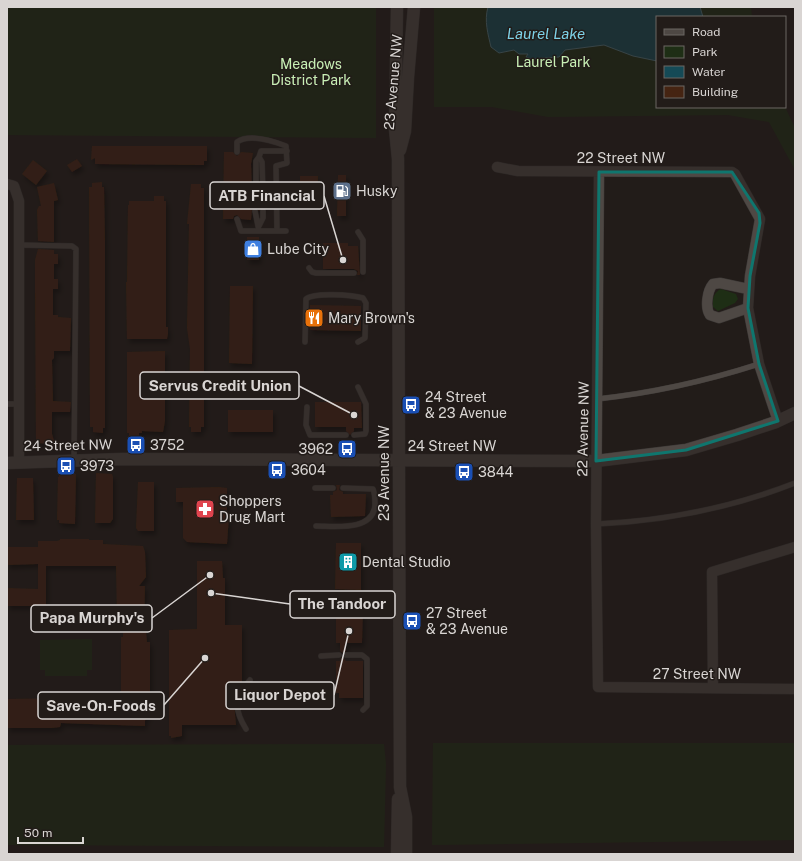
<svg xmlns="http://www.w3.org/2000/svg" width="802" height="861" viewBox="0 0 802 861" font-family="'Public Sans',sans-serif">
	<defs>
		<filter id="shadow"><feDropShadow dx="2.5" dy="4" stdDeviation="2" flood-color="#0009"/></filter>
	</defs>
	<rect width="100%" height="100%" fill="#221c19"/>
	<!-- green -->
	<path fill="#1e2e15" d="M7 7H376V138L7 135Z
		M434 7H751L752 17H657V107H785L795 128V170L769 122 728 115 548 117 492 107H434Z
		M721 289 736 294 738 299 735 303 718 311 713 307C712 299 714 292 721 289Z
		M92 639V670H87V676H45V670H40V640Z
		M433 743H795V840L432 845Z
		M384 744 386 764 384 847 7 845V745Z"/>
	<!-- water -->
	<path fill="#154a56" stroke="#50747c" d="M488 7H700L703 17H657V61L633 56 604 45 565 50 559 57 531 59 526 57 528 54H519L514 50 499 53 491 47C488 34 484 21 488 7Z"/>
	<!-- building -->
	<path fill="#452412" filter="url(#shadow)" d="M92 146H207V161H204V165H199L95 164V158L91 160Z
		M224 152H233L237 156 241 152 253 153 251 164 252 192 256 196 260 194 264 196V207L261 208 259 211 257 207 252 208 251 220 241 219 237 215 234 216 233 219H223Z
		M77 159 82 166 72 172 67 165Z
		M33 160 47 171 36 185 22 174Z
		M338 175H346V216H337Z
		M300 176H318L317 203H300Z
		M102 182V187H104L105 240V428H103V433L93 432V427H90L89 187H92V183Z
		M54 183 58 200 54 201V242L38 241 37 210 39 206H41L37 187Z
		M191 184H201V188H204V427H201V432H191V427H189L190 349 187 328 189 224H187Z
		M154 196H164V201H166V327H168V334L167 339H127L126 282H127L128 205H129V201H154Z
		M247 237H259V260H247Z
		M323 243H348V246H358L360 275H357L358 271 354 269H323Z
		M38 249 54 250V254H58V264H54V279H58V289H53V315H58V317L71 318 70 351H54V358L52 360 53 401 71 402 70 412H52V434L55 444 36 443 35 292V260Z
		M230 286H253L252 364 229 363Z
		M310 305 361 306V331L310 330Z
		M165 351V421L163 432 142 431V433H139V438H129V433H127V352Z
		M315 402H361L362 428H354V431L350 435 346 431V427H315Z
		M228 410H273V432H228Z
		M96 473 112 474 113 477V519L110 523H95Z
		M59 474H76L75 524 59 523V520H57L58 477H59Z
		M17 478H33L34 520H16Z
		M138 482H154V531H138L136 528Z
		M336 485H340L339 490 343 492V494H366L365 516 331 517 330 495H333V492L337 490Z
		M219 487 227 488V516H229L227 544 187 542 183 538V502H176V488Z
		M60 539H89V540H103V544L143 546 145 552 146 577 139 586H145L144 632H146L147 642H150V708H148V717H146L145 721V726L61 723 60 727 52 728H7V699L73 698 77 696 121 697V637H123V633L136 622 121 621 117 619 116 566H46V622H38V606H7V588L38 589V564L7 565V547H38V541H57L60 540Z
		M336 543H361V590L335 589Z
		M197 561H222L223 578H225V625H242V684L236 686 234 703 236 725H182V736L171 738V736H169V630L197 629Z
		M336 607H363L362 643H346V651L343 653 340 651V643H336Z
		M342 657 346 661H363V698H339V693H336V661H340Z"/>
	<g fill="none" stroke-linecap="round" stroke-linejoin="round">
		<!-- lane casing -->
		<g stroke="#3c3836" stroke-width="6">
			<path id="lane" d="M237 152V142C250 133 273 141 286 146L287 163 276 166 277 231
				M256 192V161L259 157
				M263 192 262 162 259 157 261 151H287
				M255 211 259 231
				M237 219 241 231H286
				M259 226 263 218V211
				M358 232 363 240V272
				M19 245 72 246 76 249 74 459
				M309 268 312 272 316 273H354
				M305 342 306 299C314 292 352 295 363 298L366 303 365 338 358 342
				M597 399C653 393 706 381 759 364
				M7 404H19
				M307 407 306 425 310 435H346
				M354 435 365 434 366 431V404L358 387
				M315 488H333
				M596 524C665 521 731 508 795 483
				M316 526C334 526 373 532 375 505 375 499 375 494 373 489L343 488
				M346 655H362L367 659V706L363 710
				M321 656 339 655
				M246 729C233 708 235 698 250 680"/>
		</g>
		<!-- street casing -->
		<g stroke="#3c3836" stroke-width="11">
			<path id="street" d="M497 167 518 171 732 172 735 174 760 219 750 276 748 308 759 364 778 421
				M599 172 596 524 598 687 795 689
				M7 184 14 186 19 201V461
				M748 289 720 283 713 284C707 291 705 308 710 315L719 318 748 308
				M713 688 712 572 795 547"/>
		</g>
		<!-- secondary casing -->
		<g stroke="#3c3836" stroke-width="13">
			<path id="secondary" d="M397 7 395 129 398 159 400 787 406 817V854
				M400 150 405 131 408 77 414 7
				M7 463 122 459 596 461 686 450 737 435 776 422 795 413
				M397 854 398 799"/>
		</g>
		<!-- lane -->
		<use href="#lane" stroke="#4e4844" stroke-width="5"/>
		<!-- street -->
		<use href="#street" stroke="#4e4844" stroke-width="10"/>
		<!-- secondary -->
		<use href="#secondary" stroke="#4e4844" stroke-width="12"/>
	</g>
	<!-- marked area -->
	<path d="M0 0H802V861H0ZM599 172H732L759 213 760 223 750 276 748 308 759 364 778 421 686 450 596 461Z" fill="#221c19" fill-opacity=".55" fill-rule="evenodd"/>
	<path fill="none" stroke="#0f766e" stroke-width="3" stroke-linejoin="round" d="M599 172H732L759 213 760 223 750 276 748 308 759 364 778 421 686 450 596 461Z"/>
	<!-- icons -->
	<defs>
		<g id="fuel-square" transform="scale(1)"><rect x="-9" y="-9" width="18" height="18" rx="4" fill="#5c6f8a" stroke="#221c19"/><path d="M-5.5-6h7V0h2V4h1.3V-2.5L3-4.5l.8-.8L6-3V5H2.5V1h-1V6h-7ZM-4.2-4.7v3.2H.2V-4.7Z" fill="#fff"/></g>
		<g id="shop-square" transform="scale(1)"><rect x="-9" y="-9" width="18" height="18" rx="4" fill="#3f7fe0" stroke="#221c19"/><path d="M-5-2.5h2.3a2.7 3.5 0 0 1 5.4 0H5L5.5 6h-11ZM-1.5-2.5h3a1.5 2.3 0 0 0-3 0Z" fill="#fff"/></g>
		<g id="restaurant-square" transform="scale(1)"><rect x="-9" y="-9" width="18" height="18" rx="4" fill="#e8710a" stroke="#221c19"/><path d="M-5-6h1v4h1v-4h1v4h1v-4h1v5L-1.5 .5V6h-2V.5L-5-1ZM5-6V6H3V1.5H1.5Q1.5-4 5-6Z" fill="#fff"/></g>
		<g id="bus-square" transform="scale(1)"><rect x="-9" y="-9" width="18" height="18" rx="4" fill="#1a4fb4" stroke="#221c19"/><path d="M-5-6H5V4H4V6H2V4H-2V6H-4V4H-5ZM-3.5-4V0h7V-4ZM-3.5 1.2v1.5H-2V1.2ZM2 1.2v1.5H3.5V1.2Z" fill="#fff"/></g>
		<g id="pharmacy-square" transform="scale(1)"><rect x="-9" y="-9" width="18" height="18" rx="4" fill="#e0444e" stroke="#221c19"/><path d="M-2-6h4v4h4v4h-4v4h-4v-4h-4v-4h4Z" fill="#fff"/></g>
		<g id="building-square" transform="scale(1)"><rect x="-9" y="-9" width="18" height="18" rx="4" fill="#0f9aa8" stroke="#221c19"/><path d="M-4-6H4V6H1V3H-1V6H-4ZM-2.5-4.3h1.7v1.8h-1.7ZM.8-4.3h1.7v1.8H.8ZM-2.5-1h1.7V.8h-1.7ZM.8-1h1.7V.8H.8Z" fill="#fff"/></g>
	</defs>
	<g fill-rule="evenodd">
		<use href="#fuel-square" x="342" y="191"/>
		<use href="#shop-square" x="253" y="249"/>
		<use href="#restaurant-square" x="314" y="318"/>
		<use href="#bus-square" x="411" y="405"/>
		<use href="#bus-square" x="136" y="445"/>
		<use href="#bus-square" x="347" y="449"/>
		<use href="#bus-square" x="66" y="466"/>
		<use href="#bus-square" x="277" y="470"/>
		<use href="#bus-square" x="464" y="472"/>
		<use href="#pharmacy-square" x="205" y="509"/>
		<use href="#building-square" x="348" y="562"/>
		<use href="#bus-square" x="412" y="621"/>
	</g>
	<g text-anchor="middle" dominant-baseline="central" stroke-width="3" stroke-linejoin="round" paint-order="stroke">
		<!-- park labels -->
		<g font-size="14" fill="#c8efb5" stroke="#221c19">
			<text x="553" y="62">Laurel Park</text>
			<text x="311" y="64">Meadows<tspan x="311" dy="16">District Park</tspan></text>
		</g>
		<!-- street labels -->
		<g font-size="14" fill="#d9d5d3" stroke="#221c19">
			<text transform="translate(393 82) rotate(-85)">23 Avenue NW</text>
			<text x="621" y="158">22 Street NW</text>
			<text transform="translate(583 429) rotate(-89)">22 Avenue NW</text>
			<text transform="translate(68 445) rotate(-1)">24 Street NW</text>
			<text x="452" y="446">24 Street NW</text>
			<text transform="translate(384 473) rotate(-90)">23 Avenue NW</text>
			<text x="697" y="674">27 Street NW</text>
		</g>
		<!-- poi labels -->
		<g font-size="14" fill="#d9d5d3" stroke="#221c19" text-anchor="start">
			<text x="356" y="191">Husky</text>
			<text x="267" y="249">Lube City</text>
			<text x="328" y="318">Mary Brown's</text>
			<text x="425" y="397">24 Street<tspan x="425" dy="16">&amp; 23 Avenue</tspan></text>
			<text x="150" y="445">3752</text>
			<text x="333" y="449" text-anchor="end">3962</text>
			<text x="80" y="466">3973</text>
			<text x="291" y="470">3604</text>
			<text x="478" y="472">3844</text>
			<text x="219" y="501">Shoppers<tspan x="219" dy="16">Drug Mart</tspan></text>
			<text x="362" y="562">Dental Studio</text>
			<text x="426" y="613">27 Street<tspan x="426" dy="16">&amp; 23 Avenue</tspan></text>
		</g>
		<!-- water labels -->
		<g font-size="15" font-style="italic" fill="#7dd1e7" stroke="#221c19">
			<text x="546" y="33">Laurel Lake</text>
		</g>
	</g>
	<!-- callouts -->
	<path fill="none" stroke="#d9d5d3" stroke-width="1.5" d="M343 260L324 196M354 415L299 386M211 593L290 604M210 575L152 618M349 631L334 695M205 658L164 705"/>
	<g fill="#d9d5d3" stroke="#221c19" stroke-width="1.5">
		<circle cx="343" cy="260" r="4"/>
		<circle cx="354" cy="415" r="4"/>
		<circle cx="211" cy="593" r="4"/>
		<circle cx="210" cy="575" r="4"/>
		<circle cx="349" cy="631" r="4"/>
		<circle cx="205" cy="658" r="4"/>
	</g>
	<g fill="#221c19" stroke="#d9d5d3" stroke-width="1.5">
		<rect x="210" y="182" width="114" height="27" rx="4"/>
		<rect x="140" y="372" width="159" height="27" rx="4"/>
		<rect x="290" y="591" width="105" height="27" rx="4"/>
		<rect x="31" y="605" width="121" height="27" rx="4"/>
		<rect x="226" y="682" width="108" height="27" rx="4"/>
		<rect x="38" y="692" width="126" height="27" rx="4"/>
	</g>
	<g font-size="15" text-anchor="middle" font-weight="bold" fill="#d9d5d3">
		<text x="267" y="201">ATB Financial</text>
		<text x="220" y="391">Servus Credit Union</text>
		<text x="342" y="609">The Tandoor</text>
		<text x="92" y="623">Papa Murphy's</text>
		<text x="280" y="700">Liquor Depot</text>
		<text x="101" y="711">Save-On-Foods</text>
	</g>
	<!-- border -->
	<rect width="802" height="861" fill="none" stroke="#d9d5d3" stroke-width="16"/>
	<!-- legend -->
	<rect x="656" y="16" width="130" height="92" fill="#221c19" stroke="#6b6663"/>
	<rect x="664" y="29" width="20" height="6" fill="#4e4844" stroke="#6b6663"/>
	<text x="692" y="36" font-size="12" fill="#d9d5d3">Road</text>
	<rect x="664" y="46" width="20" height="12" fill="#1e2e15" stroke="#6b6663"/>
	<text x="692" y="56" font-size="12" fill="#d9d5d3">Park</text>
	<rect x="664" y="66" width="20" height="12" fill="#154a56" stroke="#6b6663"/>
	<text x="692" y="76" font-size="12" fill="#d9d5d3">Water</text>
	<rect x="664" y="86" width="20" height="12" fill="#452412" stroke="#6b6663"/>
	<text x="692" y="96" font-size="12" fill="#d9d5d3">Building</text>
	<!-- scale -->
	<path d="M18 837v6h65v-6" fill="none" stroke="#d9d5d3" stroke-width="2"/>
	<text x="24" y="837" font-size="12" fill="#d9d5d3" stroke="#221c19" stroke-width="3" paint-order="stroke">50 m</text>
</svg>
